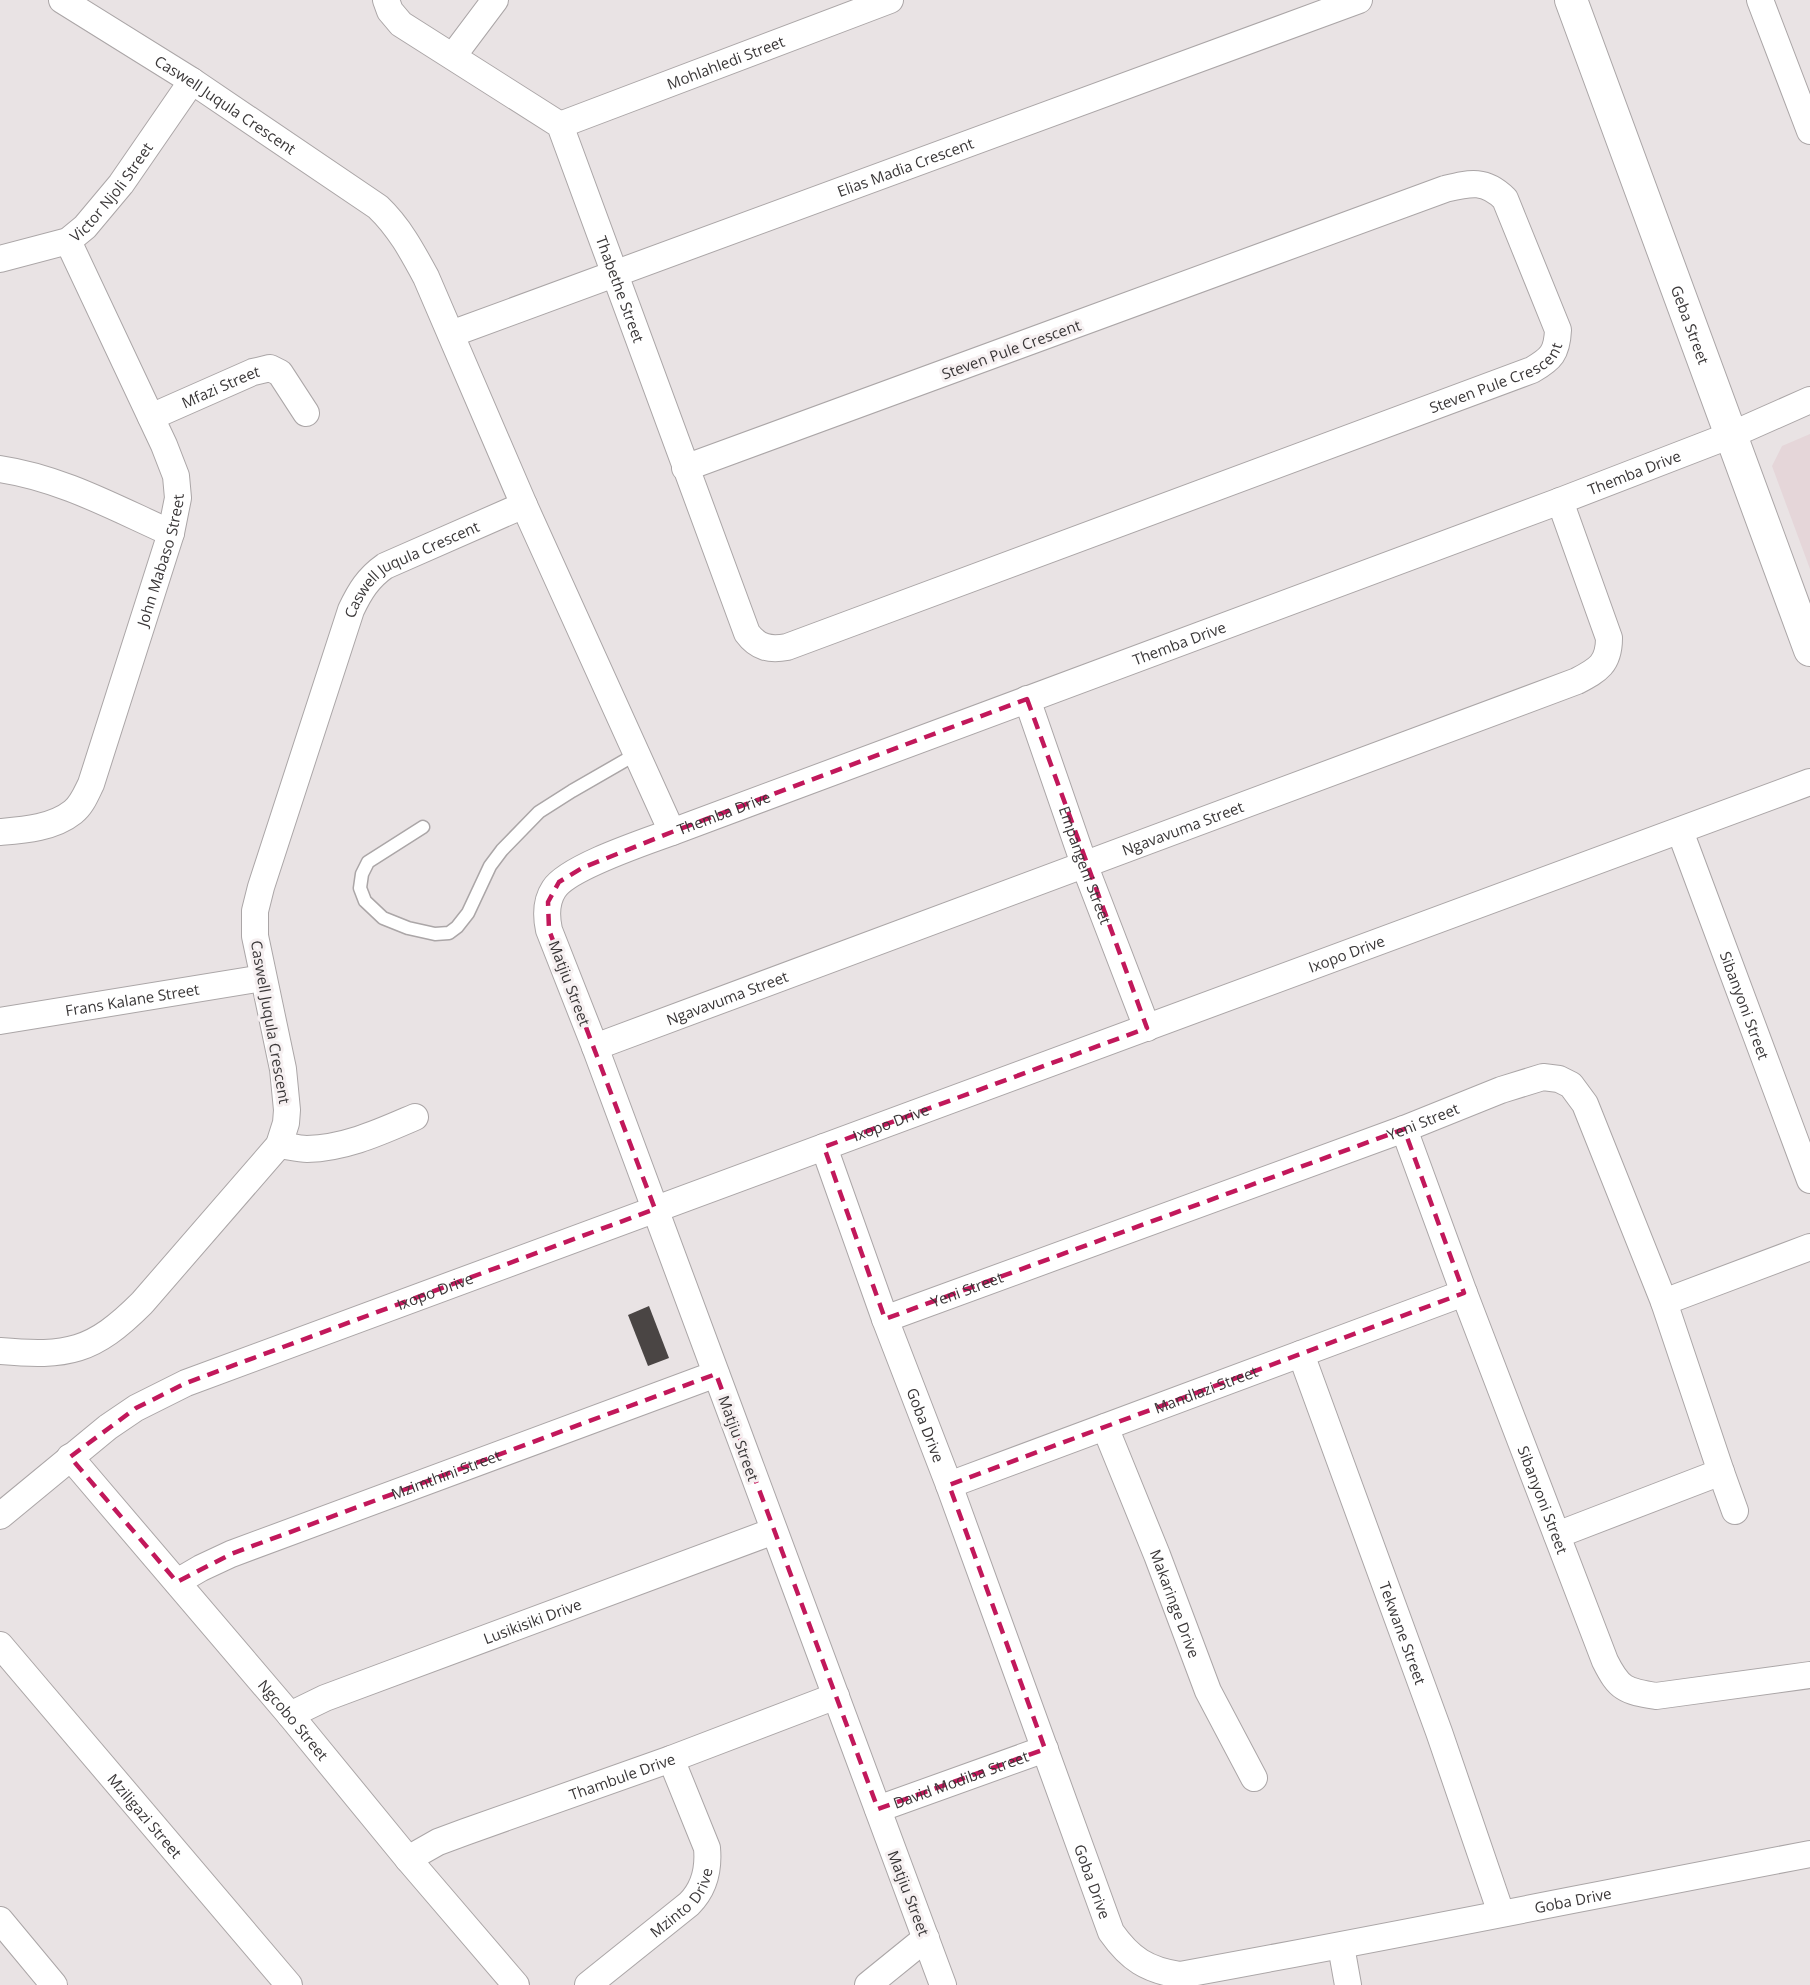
<svg xmlns="http://www.w3.org/2000/svg" width="1810" height="1985" viewBox="0 0 1810 1985" font-family="'Open Sans',sans-serif">
	<rect width="100%" height="100%" fill="#e9e3e4"/>
	<!-- built -->
	<path fill="#e5d6d9" d="M1810 434V569L1772 466 1782 446Z"/>
	<!-- building -->
	<path fill="#4a4544" d="M649 1306 669 1358 648 1366 628 1315Z"/>
	<g fill="none" stroke-linecap="round" stroke-linejoin="round">
		<!-- service casing -->
		<g stroke="#aba6a7" stroke-width="15">
			<path id="service" d="M423 827 368 862 362 874 360 888 365 901 383 918 408 928 435 934 449 933 457 927 468 913 490 866 502 850 539 812 572 791 638 753"/>
		</g>
		<!-- minor casing -->
		<g stroke="#aba6a7" stroke-width="28">
			<g id="minor">
				<path id="s1" d="M62 0 192 81 378 207C399 227 412 251 426 277L524 505 672 832"/>
				<path id="s2" d="M386 0 390 11 401 24 560 125 747 633C758 648 770 650 787 647L1532 370C1551 359 1557 353 1558 330L1505 199C1485 179 1470 183 1445 189L685 468"/>
				<path d="M1760 0 1810 131"/>
				<path d="M453 56 495 0"/>
				<path id="s3" d="M560 125 890 0"/>
				<path id="s4" d="M0 259 68 241 85 227 121 184 192 81"/>
				<path id="s5" d="M451 334 1359 0"/>
				<path id="s6" d="M151 417 253 372 270 368 280 373 306 413"/>
				<path d="M0 469C61 478 115 508 171 533"/>
				<path id="s7" d="M1027 699 1084 864 1147 1028"/>
				<path id="s8" d="M1680 831 1810 1180"/>
				<path id="s9" d="M0 832C24 830 53 828 73 812 82 805 86 794 91 784L171 533 178 498 176 476 164 445 68 241"/>
				<path id="s10" d="M0 1021 263 978"/>
				<path id="s11" d="M595 1047 1577 681C1598 670 1609 664 1609 638L1560 501"/>
				<path id="s12" d="M1404 1129 1464 1293 1605 1661C1619 1689 1625 1691 1656 1696L1810 1675"/>
				<path d="M279 1145C288 1146 298 1149 307 1149 346 1148 380 1132 415 1117"/>
				<path id="s13" d="M824 1147 885 1319 949 1485 1111 1932C1130 1959 1147 1970 1180 1975 1390 1937 1600 1894 1810 1854"/>
				<path d="M1664 1302 1810 1247"/>
				<path id="s14" d="M885 1319 1404 1129 1501 1090 1543 1077 1559 1079 1571 1085 1585 1104 1664 1302 1721 1472 1557 1535"/>
				<path id="s15" d="M0 1351C68 1357 93 1352 142 1303L279 1145 286 1123 287 1110 283 1069 255 936V911L261 887 351 610C360 591 368 578 385 566L524 505"/>
				<path id="s16" d="M1301 1354 1439 1732 1501 1913"/>
				<path id="s17" d="M1105 1427 1157 1555 1208 1691 1254 1778"/>
				<path id="s18" d="M70 1457 290 1715 408 1859 516 1985"/>
				<path d="M1721 1472 1735 1511"/>
				<path id="s19" d="M949 1485 1464 1293"/>
				<path id="s20" d="M0 1516 108 1427 136 1408 186 1383 1810 782"/>
				<path id="s21" d="M177 1582 201 1568 231 1554 716 1374"/>
				<path id="s22" d="M0 1645 289 1985"/>
				<path id="s23" d="M290 1715 325 1698 774 1531"/>
				<path id="s24" d="M878 1809 1045 1749"/>
				<path id="s25" d="M408 1859 438 1842 465 1832 671 1759 836 1696"/>
				<path d="M0 1920 54 1985"/>
				<path d="M1341 1946 1348 1985"/>
				<path id="s26" d="M588 1985 689 1904C704 1889 709 1870 707 1848L671 1759"/>
				<path d="M868 1985 926 1938"/>
				<path id="s27" d="M943 1985 595 1047 549 930C546 916 546 901 554 889 568 867 645 842 672 832L1560 501 1731 435 1810 400"/>
			</g>
		</g>
		<!-- tertiary casing -->
		<g stroke="#aba6a7" stroke-width="34">
			<g id="tertiary">
				<path id="s28" d="M1571 0 1810 650"/>
			</g>
		</g>
		<!-- service -->
		<use href="#service" stroke="#fff" stroke-width="12"/>
		<!-- minor -->
		<use href="#minor" stroke="#fff" stroke-width="26"/>
		<!-- tertiary -->
		<use href="#tertiary" stroke="#fff" stroke-width="32"/>
	</g>
	<!-- marked area -->
	<path fill="none" stroke="#c2185b" stroke-width="4.5" stroke-dasharray="12 8" stroke-linejoin="round" d="M1027 699 1147 1028 824 1147 885 1319 1404 1129 1464 1293 949 1485 1045 1749 878 1809 716 1374 231 1554 177 1582 70 1457 136 1408 186 1383 655 1209 549 930 548 902 559 882 582 868 672 832Z"/>
	<g text-anchor="middle" dominant-baseline="central" stroke-width="6" stroke-linejoin="round" paint-order="stroke">
		<!-- street labels -->
		<g font-size="15" fill="#3a3738" stroke="#f6f0f1">
			<text stroke="none"><textPath href="#s3" startOffset="177">Mohlahledi Street</textPath></text>
			<text stroke="none"><textPath href="#s1" startOffset="194">Caswell Juqula Crescent</textPath></text>
			<text stroke="none"><textPath href="#s5" startOffset="484">Elias Madia Crescent</textPath></text>
			<text stroke="none"><textPath href="#s4" startOffset="136">Victor Njoli Street</textPath></text>
			<text stroke="none"><textPath href="#s2" startOffset="392">Thabethe Street</textPath></text>
			<text stroke="none"><textPath href="#s28" startOffset="346">Geba Street</textPath></text>
			<text transform="translate(1011 349) rotate(-20)">Steven Pule Crescent</text>
			<text stroke="none"><textPath href="#s2" startOffset="1563">Steven Pule Crescent</textPath></text>
			<text stroke="none"><textPath href="#s6" startOffset="76">Mfazi Street</textPath></text>
			<text stroke="none"><textPath href="#s27" startOffset="2328">Themba Drive</textPath></text>
			<text stroke="none"><textPath href="#s9" startOffset="345">John Mabaso Street</textPath></text>
			<text stroke="none"><textPath href="#s15" startOffset="996">Caswell Juqula Crescent</textPath></text>
			<text stroke="none"><textPath href="#s27" startOffset="1842">Themba Drive</textPath></text>
			<text stroke="none"><textPath href="#s27" startOffset="1356">Themba Drive</textPath></text>
			<text stroke="none"><textPath href="#s11" startOffset="627">Ngavavuma Street</textPath></text>
			<text stroke="none"><textPath href="#s7" startOffset="176">Empangeni Street</textPath></text>
			<text stroke="none"><textPath href="#s20" startOffset="1467">Ixopo Drive</textPath></text>
			<text transform="translate(570 983) rotate(69)">Matjiu Street</text>
			<text stroke="none"><textPath href="#s11" startOffset="141">Ngavavuma Street</textPath></text>
			<text stroke="none"><textPath href="#s10" startOffset="134">Frans Kalane Street</textPath></text>
			<text stroke="none"><textPath href="#s8" startOffset="186">Sibanyoni Street</textPath></text>
			<text transform="translate(271 1022) rotate(80)">Caswell Juqula Crescent</text>
			<text stroke="none"><textPath href="#s14" startOffset="573">Yeni Street</textPath></text>
			<text stroke="none"><textPath href="#s20" startOffset="981">Ixopo Drive</textPath></text>
			<text stroke="none"><textPath href="#s14" startOffset="87">Yeni Street</textPath></text>
			<text stroke="none"><textPath href="#s20" startOffset="495">Ixopo Drive</textPath></text>
			<text stroke="none"><textPath href="#s19" startOffset="274">Mandlazi Street</textPath></text>
			<text stroke="none"><textPath href="#s13" startOffset="296">Goba Drive</textPath></text>
			<text transform="translate(739 1438) rotate(70)">Matjiu Street</text>
			<text stroke="none"><textPath href="#s21" startOffset="290">Mzimthini Street</textPath></text>
			<text stroke="none"><textPath href="#s12" startOffset="396">Sibanyoni Street</textPath></text>
			<text stroke="none"><textPath href="#s17" startOffset="190">Makaringe Drive</textPath></text>
			<text stroke="none"><textPath href="#s23" startOffset="260">Lusikisiki Drive</textPath></text>
			<text stroke="none"><textPath href="#s16" startOffset="297">Tekwane Street</textPath></text>
			<text stroke="none"><textPath href="#s18" startOffset="345">Ngcobo Street</textPath></text>
			<text stroke="none"><textPath href="#s25" startOffset="230">Thambule Drive</textPath></text>
			<text stroke="none"><textPath href="#s24" startOffset="88">David Modiba Street</textPath></text>
			<text stroke="none"><textPath href="#s22" startOffset="224">Mziligazi Street</textPath></text>
			<text stroke="none"><textPath href="#s13" startOffset="782">Goba Drive</textPath></text>
			<text transform="translate(909 1893) rotate(69)">Matjiu Street</text>
			<text stroke="none"><textPath href="#s13" startOffset="1320">Goba Drive</textPath></text>
			<text stroke="none"><textPath href="#s26" startOffset="126">Mzinto Drive</textPath></text>
		</g>
	</g>
</svg>
